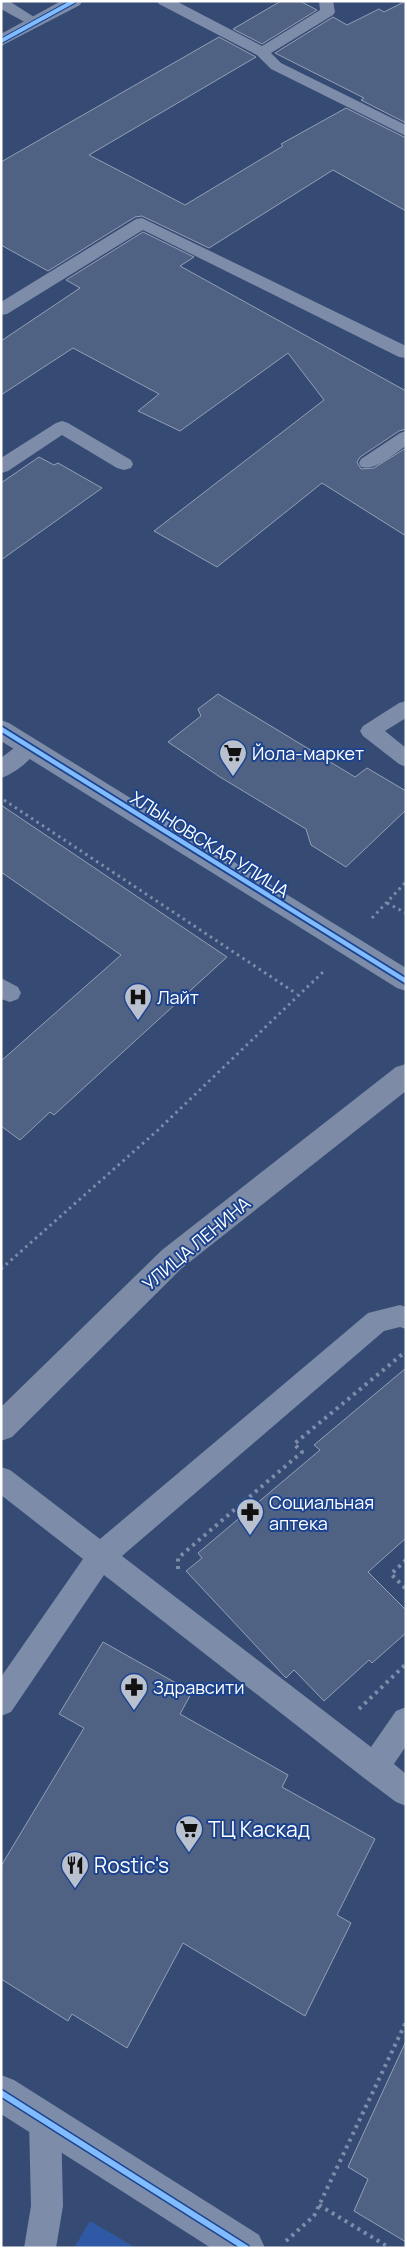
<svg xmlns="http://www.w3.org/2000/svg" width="407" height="2249" viewBox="0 0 407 2249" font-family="Manrope,sans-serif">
	<rect width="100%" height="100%" fill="#364b74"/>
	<!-- green -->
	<path fill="#2f59a5" d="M90 2221 136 2248H74Z"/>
	<!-- building -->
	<path fill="#506283" stroke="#929fb6" d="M281 1H300L317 10 262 44 233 29Z
		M406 1V123L361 100 364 98 275 53 333 17 347 25 379 9 384 12Z
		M219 37 256 57 89 155 185 205 283 146 281 144 346 108 406 138V211L333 170 209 248 142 216 135 217 48 271 1 245V162Z
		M143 232 194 257 180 266 406 391V429L399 431 360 457 357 462 361 469 374 468 406 448V536L322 483 217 567 154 531 324 400 288 353 180 431 138 411 159 394 73 348 1 395V341L80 288 66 280Z
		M39 457 54 465 58 463 102 488 1 560V483Z
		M218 694 355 777 367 768 406 791V810L346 867 311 845 306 829 220 777 168 742 201 716 198 709Z
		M1 805 227 957 54 1115 50 1112 20 1140 1 1126V1061L121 955 1 872Z
		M406 1368V1538L368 1572 406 1610V1633L372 1663 369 1660 324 1701 294 1670 286 1678 186 1571 202 1558 198 1553 320 1450 314 1445Z
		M103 1642 192 1692 180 1714 288 1775 282 1787 375 1839 337 1915 351 1923 305 2016 183 1943 127 2048 72 2014 68 2021 1 1979V1866L84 1728 59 1714Z
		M406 2041V2242L354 2211 368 2179 348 2167Z"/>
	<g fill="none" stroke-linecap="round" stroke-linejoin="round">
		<!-- path-far1 -->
		<path stroke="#7d8ca8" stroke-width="3" stroke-dasharray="2.5 4" stroke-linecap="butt" d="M4 800 297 994
			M387 903 406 913
			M372 918 406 882
			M1 1269 158 1130 324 971"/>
		<!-- path -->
		<path stroke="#7d8ca8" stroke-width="4" stroke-dasharray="3 4.5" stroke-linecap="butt" d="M406 1560 391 1574 406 1589
			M178 1569V1558L302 1452 294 1444 405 1352
			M359 1709 406 1664
			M319 2205 390 2248
			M286 2241 314 2216 406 2022"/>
		<!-- lane -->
		<path fill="#7d8ca8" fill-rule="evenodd" d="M1 1H9L42 22 40 25H30L1 9Z
			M157 1H176L262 46 320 10 319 1H333L335 12 333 15 271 53 281 63 406 125V136L271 69 257 55 159 4Z
			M142 218 406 346V358L399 357 143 230 7 314 1 315V302L136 219Z
			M62 421 68 423 131 460 133 464 131 468 124 470 117 468 62 435 8 471 1 473V458L56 423Z
			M406 431V446C393 454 377 471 361 467L359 463 361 459 400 433Z
			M406 701V718L385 731 406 748V767L399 764 363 736 360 731 363 726 399 703Z
			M29 739 36 742 39 747C33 759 14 774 1 778V758L22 742Z
			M1 978 18 987 21 993 18 999 10 1002 1 999Z
			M400 1305 406 1307V1329L400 1327 384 1331 122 1556 371 1747 396 1711 406 1707V1746L394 1764 406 1774V1806L396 1802 364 1778 104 1575 11 1712 1 1716V1677L83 1559 1 1495V1467L10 1470 100 1539 368 1313Z
			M45 2105 56 2110 61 2121 63 2206 56 2248H24L31 2206 29 2121 34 2110Z"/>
		<!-- street -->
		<path fill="#7d8ca8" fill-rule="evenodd" d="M61 1H82L80 5 1 46V34Z
			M1 720 9 723 406 968V991L397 988 1 741Z
			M1 2075 14 2080 259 2235 265 2248H211L1 2114Z"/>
		<!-- primary -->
		<path fill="#7d8ba7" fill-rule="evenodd" d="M406 1064V1091L182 1268 12 1437 1 1441V1407L162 1250 396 1067Z"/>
		<!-- cycleway-far2 casing -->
		<g stroke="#1b438f" stroke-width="6">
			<path id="cycleway-far2" d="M1 41 74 1"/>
		</g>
		<!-- cycleway-far1 casing -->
		<g stroke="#1b438f" stroke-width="8">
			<path id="cycleway-far1" d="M1 729 406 981"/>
		</g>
		<!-- cycleway casing -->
		<g stroke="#1b438f" stroke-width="9">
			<path id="cycleway" d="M1 2093 246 2248"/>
		</g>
		<!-- cycleway-far2 -->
		<use href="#cycleway-far2" stroke="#80bcff" stroke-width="4"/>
		<!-- cycleway-far1 -->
		<use href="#cycleway-far1" stroke="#80bcff" stroke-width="4.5"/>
		<!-- cycleway -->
		<use href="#cycleway" stroke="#80bcff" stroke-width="6"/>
	</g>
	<!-- icons -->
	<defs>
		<g id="supermarket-pin" transform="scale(1.4375)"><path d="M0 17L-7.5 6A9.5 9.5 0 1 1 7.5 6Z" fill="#b9c0ce" stroke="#1b438f"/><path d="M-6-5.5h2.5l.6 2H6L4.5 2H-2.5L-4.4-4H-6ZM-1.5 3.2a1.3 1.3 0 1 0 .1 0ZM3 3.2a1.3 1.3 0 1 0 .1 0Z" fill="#111"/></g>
		<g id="hospital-pin" transform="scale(1.4375)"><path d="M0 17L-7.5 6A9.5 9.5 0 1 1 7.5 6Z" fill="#b9c0ce" stroke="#1b438f"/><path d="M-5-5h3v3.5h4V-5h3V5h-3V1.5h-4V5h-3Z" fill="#111"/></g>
		<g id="pharmacy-pin" transform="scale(1.4375)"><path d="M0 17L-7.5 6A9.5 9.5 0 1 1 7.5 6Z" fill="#b9c0ce" stroke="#1b438f"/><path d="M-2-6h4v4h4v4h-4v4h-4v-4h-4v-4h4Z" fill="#111"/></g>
		<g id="restaurant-pin" transform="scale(1.4375)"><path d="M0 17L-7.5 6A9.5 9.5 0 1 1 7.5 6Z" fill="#b9c0ce" stroke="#1b438f"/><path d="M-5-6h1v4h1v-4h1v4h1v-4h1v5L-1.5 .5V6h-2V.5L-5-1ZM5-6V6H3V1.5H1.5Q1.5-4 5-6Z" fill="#111"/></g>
	</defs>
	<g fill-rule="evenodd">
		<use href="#supermarket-pin" x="233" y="753"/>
		<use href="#hospital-pin" x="138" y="997"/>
		<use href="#pharmacy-pin" x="250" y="1512"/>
		<use href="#pharmacy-pin" x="134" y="1687"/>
		<use href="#supermarket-pin" x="189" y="1829"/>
		<use href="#restaurant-pin" x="75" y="1865"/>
	</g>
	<g text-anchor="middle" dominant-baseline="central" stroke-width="4" stroke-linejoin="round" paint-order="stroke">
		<!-- poi labels -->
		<g font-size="18" fill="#fff" stroke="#1b438f" text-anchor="start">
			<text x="252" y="753">Йола-маркет</text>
			<text x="157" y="997">Лайт</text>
			<text x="269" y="1502">Социальная<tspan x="269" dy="21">аптека</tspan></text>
			<text x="153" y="1687">Здравсити</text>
		</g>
		<!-- street labels -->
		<g font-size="18" fill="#fff" stroke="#1b438f">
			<text transform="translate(210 844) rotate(32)">ХЛЫНОВСКАЯ УЛИЦА</text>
			<text transform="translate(196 1243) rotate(-40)">УЛИЦА ЛЕНИНА</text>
		</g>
		<!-- near-poi labels -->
		<g font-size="21" fill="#fff" stroke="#1b438f" text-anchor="start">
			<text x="208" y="1829">ТЦ Каскад</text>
			<text x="94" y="1865">Rostic's</text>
		</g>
	</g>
	<!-- border -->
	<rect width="407" height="2249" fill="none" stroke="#ffffff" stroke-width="5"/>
</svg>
